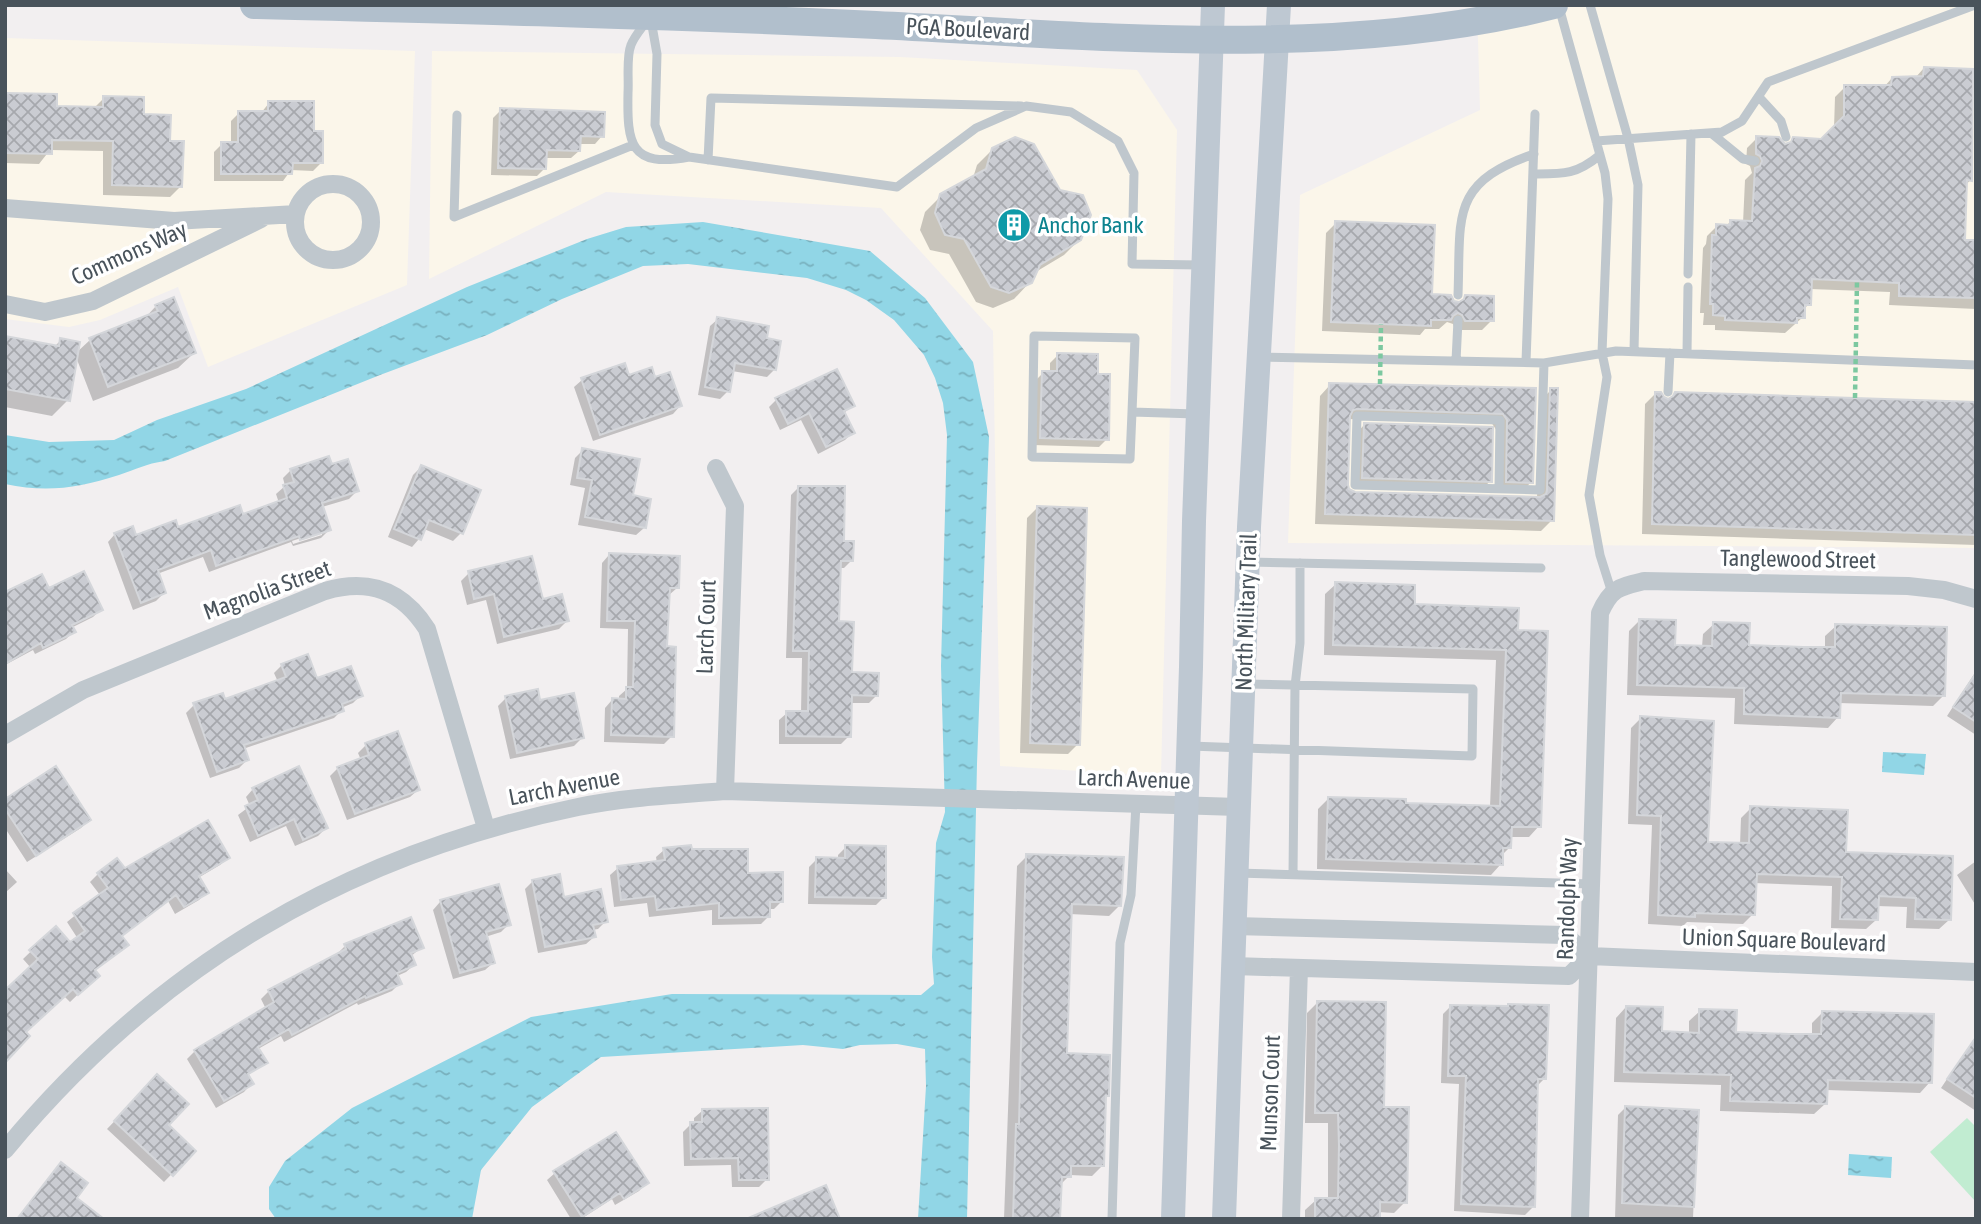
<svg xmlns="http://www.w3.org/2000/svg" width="1981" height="1224" viewBox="0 0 1981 1224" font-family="'Asap Condensed',sans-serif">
	<defs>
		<pattern id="water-ripples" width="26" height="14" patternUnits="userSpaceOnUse" patternTransform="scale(1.75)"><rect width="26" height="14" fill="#91d6e6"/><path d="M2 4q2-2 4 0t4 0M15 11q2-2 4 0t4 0" fill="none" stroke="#78b0bd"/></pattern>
		<pattern id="building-cross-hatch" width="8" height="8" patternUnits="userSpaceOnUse" patternTransform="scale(1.75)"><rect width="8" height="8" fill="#caccd2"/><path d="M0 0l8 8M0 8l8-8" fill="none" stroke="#a6a8ad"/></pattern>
	</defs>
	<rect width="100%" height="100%" fill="#f2eff0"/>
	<!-- commercial -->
	<path fill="#fbf6ea" d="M1477 5H1976V548L1288 543 1300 195 1480 110Z
		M5 38 415 51 407 285 208 367 178 287 100 320 69 327 5 319Z
		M432 51 900 57 1137 70 1177 130 1161 776 1000 766 993 331 881 208 606 192 429 279Z"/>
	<!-- grass -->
	<path fill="#c1ecd1" d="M1967 1118 1976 1127V1202L1930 1152Z"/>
	<!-- water -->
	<path fill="url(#water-ripples)" d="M703 222 870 251 925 298 973 362 989 437 977 764 967 1219H918L926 1086 925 1049 897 1044 860 1045 843 1049 803 1045 601 1057 532 1107 481 1170 472 1219H276L269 1209V1187L285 1161 352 1108 531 1017 672 994 921 995 934 984 932 957 936 843 945 812 941 666 947 435 943 403 935 378 924 355 894 320 866 300 846 290 807 278 688 264 643 266 562 299 487 335 380 375 165 461C145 464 137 469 119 475 78 488 47 493 5 484V435L49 442 114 440 157 420 246 389 467 287 587 239 626 227Z
		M1883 752 1926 754 1924 775 1882 772Z
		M1849 1154 1892 1157 1891 1178 1848 1175Z"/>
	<!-- shadow -->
	<path fill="#0003" fill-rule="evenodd" d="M1924 68 1971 180 1965 185 1963 241 1976 242V309L1889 305 1890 292 1810 289 1809 304 1803 310V317L1785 333 1715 330V325H1703L1704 313H1700L1703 248 1706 244 1707 236 1717 226H1726L1730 222 1743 223 1745 180 1752 173 1750 166 1746 164 1747 148 1757 138 1785 146 1794 139 1821 140 1834 128 1835 97 1845 87H1884L1892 78H1915Z
		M5 95 55 108 93 109 104 98 142 116 169 142 181 186 170 197 103 195V151L50 150 39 164 5 163Z
		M269 103 312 133 321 163 313 171 291 170 283 181H214V152L222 144H231V121L239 113H261Z
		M501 110 602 136 595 144H579V151L571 158H545L544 169 537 176 491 175 493 118Z
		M993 149 1080 239 1064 255 1034 273 1030 282 1014 299 993 308 976 302 949 254 930 250 920 230 925 212 941 196 973 178 977 165Z
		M1336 223 1431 296 1459 304 1466 297 1492 320 1482 330H1455L1453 324 1447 322 1439 329H1425L1420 335 1322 331 1326 233Z
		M156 306 194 353 178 368 93 401 76 357 68 400 52 416 5 407V338L54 347 61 340 76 353 90 340 144 319Z
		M718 319 765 339 775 369 767 377 732 371 728 391 720 399 698 395 710 326Z
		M1058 355 1096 376 1107 439 1099 447 1033 445 1035 381 1043 373H1050V363Z
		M628 377 654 379 680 406 673 414 593 441 574 387 582 380Z
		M1330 385 1534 390 1531 482 1521 493 1496 492 1497 431 1491 422V424L1348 419 1346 485 1353 494 1537 498 1540 401 1551 390 1552 520 1541 531 1315 524 1320 396Z
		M1656 393 1669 401 1976 404V545L1642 534 1645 404Z
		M776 400 853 405 843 414 852 433 845 440 818 454 801 420 780 430 769 407Z
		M1364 425 1490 481 1480 492 1352 488 1354 436Z
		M583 450 631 497 644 528 636 535 578 525 585 488 570 485 575 458Z
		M331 466 357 491 349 499 322 507 329 530 321 538 293 546 291 542 209 572 203 557 157 574 164 593 156 601 133 610 108 542 115 534 135 537 242 516 279 503 276 494 285 486 283 478 291 470ZM322 531V535L293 544 292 541Z
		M421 467 479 491 461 533 453 541 424 529 419 539 412 547 388 537 413 475Z
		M799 487 842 542 852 560 844 568H839L837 623 850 674 877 695 869 703H850L849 736 841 744H779V720L787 713H801L802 658H786L791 495Z
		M1037 508 1078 744 1068 754 1020 753 1027 518Z
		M609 555 677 588 669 595 666 648 672 736 664 744 604 742 605 708 612 700H619V696L627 689 628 629 600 628 602 563Z
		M469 573 541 601 567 621 559 629 497 644 486 600 467 605 461 581Z
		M1336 584 1413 606 1517 631 1539 826 1529 837H1510V847L1501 856V864L1491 875 1317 869 1318 809 1329 798 1404 805 1490 807 1496 660 1324 655 1325 594Z
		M48 590 100 610 93 617 71 628 73 632 66 639 35 654 33 650 5 665V600Z
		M1640 620 1674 646 1702 647 1703 634 1714 624 1747 647 1825 649V636L1836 626 1943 696 1933 706 1839 703 1838 717 1828 728 1734 724 1735 698 1627 695 1629 631Z
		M282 665 361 695 353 703 341 708 342 710 334 718 243 749 247 760 239 768 210 778 186 713 194 705 224 701 278 682 274 673Z
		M1976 671V735L1947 716Z
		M506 698 539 702 582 738 574 746 510 759 498 706Z
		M1641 718 1706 843 1740 845 1741 818 1751 808 1844 854 1952 858 1949 920 1939 929 1906 928 1907 907 1877 906 1876 920 1866 929 1831 928 1832 886 1754 883 1753 914 1743 924 1687 922 1683 926 1648 924 1652 825 1628 824 1631 728Z
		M366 745 418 790 410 797 347 820 330 776 338 768 361 760 358 753Z
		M253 789 326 828 318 836 295 846 286 826 250 842 238 815 250 806 246 797Z
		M5 801 89 820 81 828 27 862 5 828Z
		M846 847 884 897 876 905 808 904 809 867 817 859H838V855Z
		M664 850 690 851 782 901 774 909H768L769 916 761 924 712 925V910L649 917 647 903 614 907 610 875 618 868 657 863 656 857Z
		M1027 856 1120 905 1109 916 1070 914 1066 1055 1102 1166 1092 1176 1070 1175 1059 1186 1058 1219H1004L1017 866Z
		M228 858 220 865 198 878 207 892 199 900 175 914 168 901 121 937 119 952 93 971 97 976 70 1002 64 996 24 1033 5 1061 31 968 23 959 50 933 70 945 78 939 67 922 100 895 90 882 98 874 117 860 124 870Z
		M1976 861V906L1957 875Z
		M5 869 17 882 5 893Z
		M533 881 563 899 606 921 598 929 592 930 594 937 586 944 538 953 525 889Z
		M498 886 509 924 501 932 485 937 493 963 485 970 453 979 433 910 440 902Z
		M345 946 422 947 410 957 414 965 406 972 397 976 400 983 392 991 358 1005 357 1003 284 1042 281 1036 258 1049 266 1062 247 1076 251 1084 244 1092 216 1108 187 1059 195 1051 266 1009 261 999 269 991 337 954Z
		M1317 1003 1382 1108 1405 1202 1394 1213 1378 1212V1219H1305V1210L1316 1200H1328V1123H1305L1307 1013Z
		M1451 1006 1545 1078 1536 1087 1533 1207 1525 1215 1454 1211 1459 1084 1441 1083 1443 1014Z
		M1626 1007 1660 1033 1689 1034V1021L1700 1011 1734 1034 1812 1036V1023L1822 1013 1930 1082 1920 1093 1826 1090 1825 1104 1814 1114 1720 1111 1721 1085 1614 1082 1616 1018Z
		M1976 1036V1111L1941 1088Z
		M157 1077 166 1125 194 1151 164 1182 107 1129Z
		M1626 1107 1697 1111 1693 1219H1615L1618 1115Z
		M702 1111 767 1179 759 1187H732L731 1165 684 1166 683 1132 691 1124H694V1118Z
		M555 1173 646 1183 639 1191 615 1205 612 1199 581 1219H571L547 1180Z"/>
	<!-- building -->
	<path fill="url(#building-cross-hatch)" stroke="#d4d6da" stroke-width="2" d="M1924 67 1973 69 1972 181 1967 180 1965 240H1976V298L1899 296V283L1812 279 1811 305H1805V318H1797V323L1725 320V316L1713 315V304H1710L1712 235H1716V224L1730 225V220L1752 221 1755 168 1760 166 1762 161 1760 156 1756 154V136L1779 137 1785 144 1791 142 1793 137 1821 139 1844 116V85H1891L1892 77 1923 76Z
		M5 93 57 94V106L103 107V96L144 97V114L171 115 170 141H184L182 187 112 185 113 141 52 140V154L5 153Z
		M268 101H314V131H323V163H293L292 174H221V142H238V111H268Z
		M500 108 605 112 604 137 581 136 580 151 547 150 546 169 498 168Z
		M1015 137 1034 144 1060 190 1083 195 1091 215 1081 240 1040 265 1032 283 1009 293 991 287 964 239 945 235 935 213 940 194 986 169 992 148Z
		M1335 221 1435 225 1432 294 1451 295 1454 301 1459 302 1464 299 1465 295 1494 296V321H1465L1462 315 1458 313 1453 316 1451 320H1431V326L1331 322Z
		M174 297 196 353 108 387 89 338 158 311 155 305Z
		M717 317 769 326 767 338 781 341 776 370 735 363 730 392 705 387Z
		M5 336 59 346 60 338 80 342 70 401 5 389Z
		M1057 353 1098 354V374H1110L1109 440 1040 438 1042 371H1057Z
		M625 363 629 375 652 367 655 377 670 372 682 406 600 435 581 378Z
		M837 369 855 406 844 411 855 433 826 447 809 413 788 424 775 398Z
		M1329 383 1536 388 1533 483 1506 482 1507 420 1503 414 1357 409 1353 410 1350 416 1348 485 1349 489 1355 492 1540 497 1546 494 1547 490 1550 388H1558L1554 521 1325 514Z
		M1655 392H1661L1664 397 1668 399 1673 396 1675 392 1976 402V535L1652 524Z
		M1364 423 1493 427 1492 482 1362 478Z
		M582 448 640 459 633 495 651 499 646 528 585 517 592 480 577 478Z
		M329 456 332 464 348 459 359 491 322 503 331 530 300 540 299 536 216 566 211 550 158 570 166 593 141 603 114 533 133 526 136 535 176 520 178 527 240 505 243 514 287 498 283 485 294 482 290 469Z
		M421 465 481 490 463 534 429 520 421 540 394 529Z
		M798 486H845L844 541H854L853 561H841L839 621 854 622 852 672 879 673 878 696 852 695 851 737 786 736V711H808L809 651H793Z
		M1037 506 1087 508 1080 745 1030 743Z
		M609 553 680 556 679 588H670L667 646 676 647 674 737 611 735 612 698 626 699V687H633L635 621H607Z
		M532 556 543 599 562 594 569 621 504 637 494 594 474 599 468 571Z
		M84 571 103 610 72 625 76 632 43 648 41 643 5 664V592L42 574 49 588Z
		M1335 582 1415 585V604L1519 608 1518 630 1548 631 1541 827H1512L1511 848H1503V865L1326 859 1328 797 1406 799V803L1500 806 1506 650 1333 645Z
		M1639 619 1676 620 1675 645 1712 646 1713 622 1750 623 1749 645 1803 647H1835V624L1947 627 1945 696 1841 693 1840 718 1744 714V688L1637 685Z
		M308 654 317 678 351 666 363 696 342 704 344 711 244 745 249 760 217 772 193 703 223 693 225 699 286 677 281 664Z
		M1976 673V722L1953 707Z
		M538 689 540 700 574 693 584 738 517 753 505 696Z
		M1640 716 1714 721 1708 842 1749 843 1750 806 1848 810 1846 852 1953 856 1951 920 1915 919 1916 898 1879 896 1878 920 1840 919 1842 877 1757 874 1755 915 1695 913V917L1658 915 1661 816 1637 815Z
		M398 731 420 790 355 814 337 767 369 755 365 743Z
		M56 766 91 820 36 856 5 809V799Z
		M299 766 328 828 303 840 294 819 258 836 245 806 258 800 252 788Z
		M208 820 230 858 199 876 209 893 184 907 176 895 122 936 129 945 95 970 100 976 78 995 73 989 26 1032 30 1036 5 1063V990L38 959 29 950 56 926 70 942 85 931 73 913 108 888 97 873 117 858 125 868Z
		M691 845 692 849H748V873L783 872V902H770V917L719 918V903L657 910 655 896 621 900 617 866 665 860 663 848Z
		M845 845 886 846V898L815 897 816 857 845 858Z
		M1026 854 1124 857 1121 906 1072 904 1067 1053 1110 1055 1109 1096H1106L1104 1166H1071V1177H1062L1060 1219H1013L1016 1124H1019Z
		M560 874 564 897 601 889 608 922 593 925 596 937 545 947 532 880Z
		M499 884 511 925 486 932 495 963 460 973 440 900Z
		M411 917 424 948 411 953 416 965 397 973 402 984 366 998 365 996 292 1035 289 1029 258 1047 268 1063 248 1074 254 1084 224 1101 194 1050 274 1002 268 990 346 949 344 944Z
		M1317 1001 1386 1002 1384 1107H1409L1407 1203 1380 1202V1219H1315V1198H1338L1339 1145 1338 1113H1315Z
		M1508 1004 1549 1005 1546 1079H1538L1535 1207 1461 1204 1466 1076H1448L1450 1005 1508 1006Z
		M1626 1006 1663 1007 1662 1031 1699 1033V1009L1737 1010 1736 1032 1789 1034H1821L1822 1011 1934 1014 1932 1083 1828 1080 1827 1104 1730 1101 1731 1075 1624 1072Z
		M1976 1037V1098L1947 1079Z
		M157 1074 189 1104 169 1125 196 1151 173 1176 114 1121Z
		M1625 1106 1699 1110 1694 1207 1622 1203Z
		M768 1108 769 1180H739L738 1158 691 1159 690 1122H702V1109Z
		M616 1132 649 1183 624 1199 620 1193 582 1217 553 1171Z
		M61 1162 88 1183 77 1198 104 1219H17Z
		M826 1185 840 1219H746Z"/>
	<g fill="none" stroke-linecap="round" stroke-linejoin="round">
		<!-- lane -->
		<path stroke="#bfc7cd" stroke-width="9" d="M1590 5 1628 138 1638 185 1634 351
			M1559 7 1605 173 1608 199 1602 353 1607 377 1589 495 1600 555 1612 593
			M651 20 657 54 655 125 662 144 689 157 897 187 976 128 1026 106 1071 112 1118 141 1134 173 1132 264 1201 265
			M646 22C641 29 634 37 631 45 626 57 629 79 628 93 627 144 630 168 689 157
			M1759 97 1781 121 1786 137
			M457 115 454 217 633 145
			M1711 133 1743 159 1755 161
			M1596 141 1722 132 1742 121 1768 82 1975 5
			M708 160 711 98 1021 106
			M1533 174C1563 174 1576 175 1600 155
			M1688 274 1691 134
			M1458 295C1461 217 1449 183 1534 154
			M1687 353 1688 287
			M1261 357 1544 363 1616 351 1976 365
			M1456 361 1458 320
			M1526 362 1535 114
			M1668 392 1670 353
			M1132 412 1130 459 1032 457 1034 336 1135 338 1132 412 1196 414
			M1499 488 1500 420 1357 416 1355 485 1540 490 1544 363
			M1249 562 1541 568
			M1190 746 1472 756 1473 689 1247 684
			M1237 873 1592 884
			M1293 874 1295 686 1300 643V563
			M1112 1219 1120 943 1131 895 1136 804"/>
		<!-- street -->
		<path stroke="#bfc7cd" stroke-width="18" d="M295 222a38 38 0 1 1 76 0a38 38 0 1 1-76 0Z
			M5 208 174 221 296 214
			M5 304 45 312 93 301 261 219
			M716 468 735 506 725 791
			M5 735 83 690 325 591C369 578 402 590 427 629L486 828
			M1234 926 1565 935 1589 956 1976 972
			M1233 966 1569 976 1589 956
			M5 1150C157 966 345 855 578 807 626 797 676 795 725 791L1238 807
			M1291 1219 1299 968
			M1580 1219 1600 613C1611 588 1619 587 1644 581L1908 586 1944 590 1976 599"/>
		<!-- secondary -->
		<path stroke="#bec8d2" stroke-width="24" d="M1173 1219 1191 667 1194 521 1213 5
			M1224 1219 1249 527 1279 5"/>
		<!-- primary -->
		<path stroke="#b1bfcc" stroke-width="28" d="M254 5C461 10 669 15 876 25 1097 36 1338 60 1554 5"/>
		<!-- path-bridge -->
		<path stroke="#7cc8a0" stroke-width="4.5" stroke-dasharray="5 3.5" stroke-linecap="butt" d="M1380 384 1381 324
			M1855 398 1857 281"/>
	</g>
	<!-- icons -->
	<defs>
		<g id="building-disc" transform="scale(1.75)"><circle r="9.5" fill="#0f9aa8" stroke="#fff"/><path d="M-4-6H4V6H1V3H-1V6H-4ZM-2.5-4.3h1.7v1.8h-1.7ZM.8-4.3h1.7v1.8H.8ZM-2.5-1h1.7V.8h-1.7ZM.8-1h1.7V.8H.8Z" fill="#fff"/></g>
	</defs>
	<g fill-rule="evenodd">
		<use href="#building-disc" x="1014" y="225"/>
	</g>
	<g text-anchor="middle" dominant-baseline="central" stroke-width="7" stroke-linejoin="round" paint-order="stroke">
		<!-- street labels -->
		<g font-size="23" fill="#49535b" stroke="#fff">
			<text transform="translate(968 29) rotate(3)">PGA Boulevard</text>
			<text transform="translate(129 253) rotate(-24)">Commons Way</text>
			<text transform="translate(1798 559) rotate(1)">Tanglewood Street</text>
			<text transform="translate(267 590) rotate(-20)">Magnolia Street</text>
			<text transform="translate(1246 612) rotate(-88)">North Military Trail</text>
			<text transform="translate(706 627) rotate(-88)">Larch Court</text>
			<text transform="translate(1134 779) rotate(2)">Larch Avenue</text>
			<text transform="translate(564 787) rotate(-11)">Larch Avenue</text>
			<text transform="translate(1567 899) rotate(-88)">Randolph Way</text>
			<text transform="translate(1784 940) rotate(2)">Union Square Boulevard</text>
			<text transform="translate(1270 1093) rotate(-88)">Munson Court</text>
		</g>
		<!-- culture labels -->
		<g font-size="23" fill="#0d838f" stroke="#fff" text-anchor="start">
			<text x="1038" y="225">Anchor Bank</text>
		</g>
	</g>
	<!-- border -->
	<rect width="1981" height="1224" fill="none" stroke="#49535b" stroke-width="14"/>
</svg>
